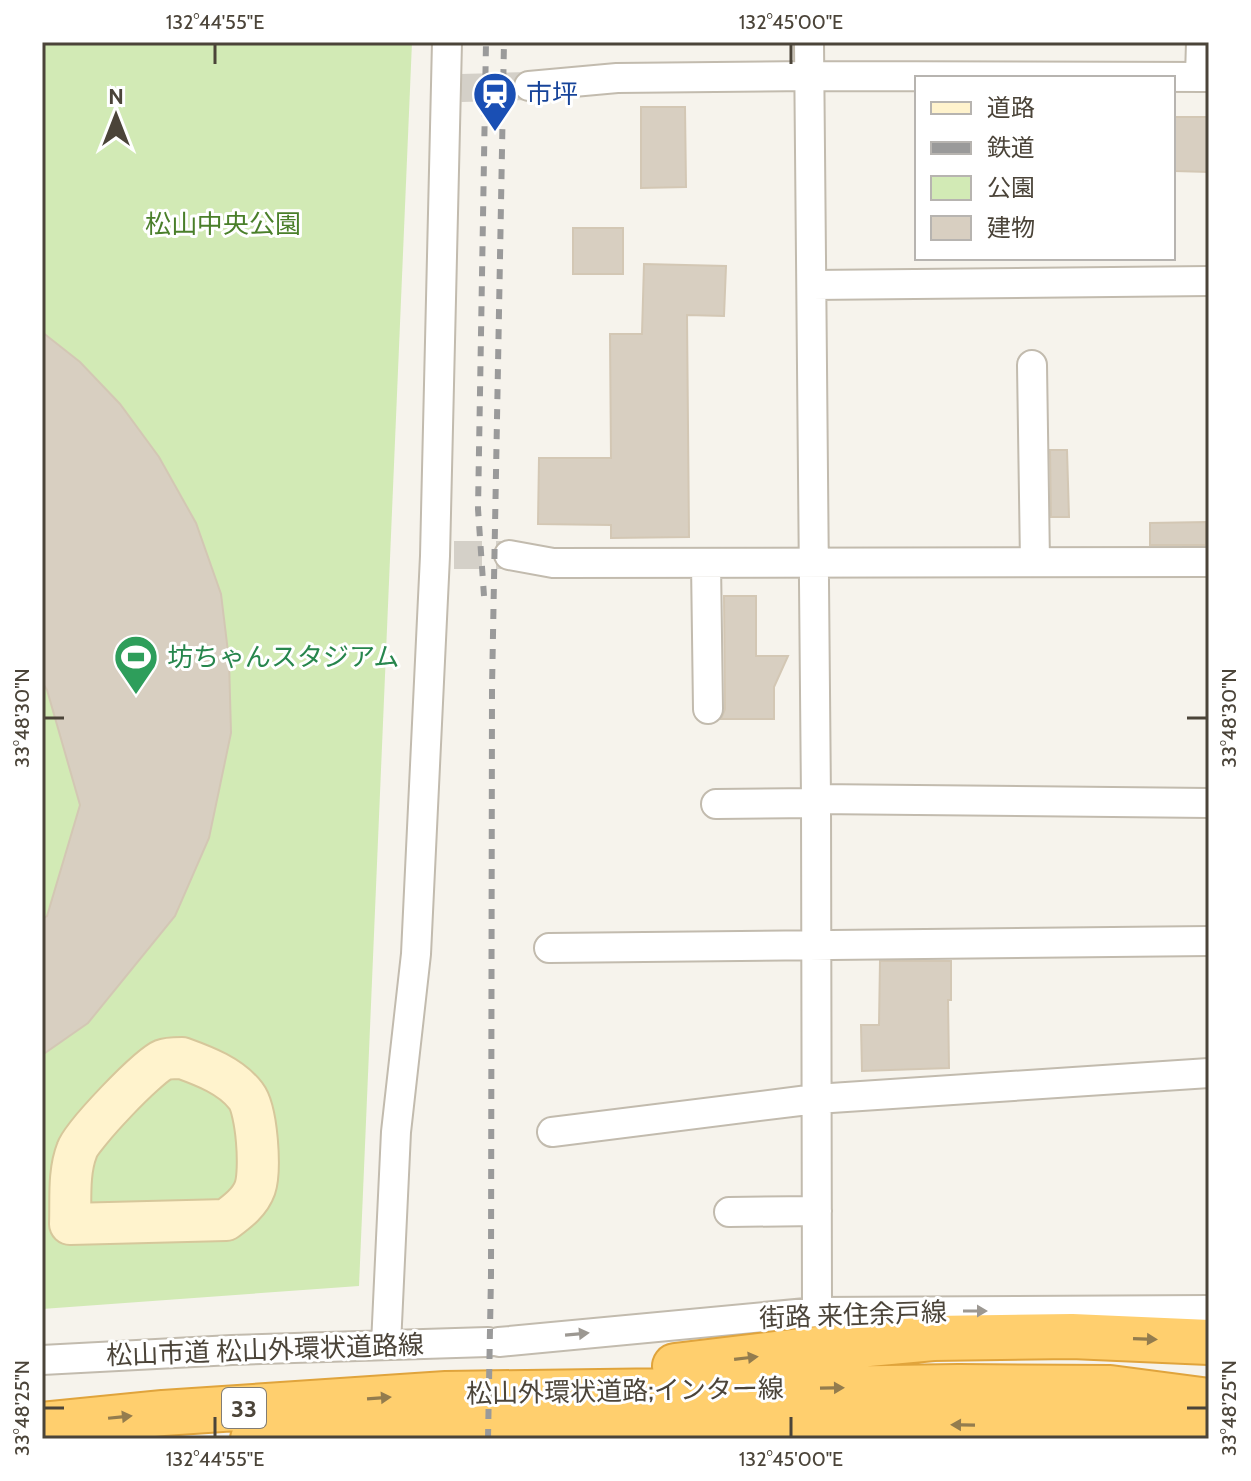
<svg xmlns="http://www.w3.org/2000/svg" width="1251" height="1481" viewBox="0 0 1251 1481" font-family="Cabin,'Noto Sans JP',sans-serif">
	<rect width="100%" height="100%" fill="#f6f3ec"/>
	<!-- green -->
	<path fill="#d2eab5" d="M42 42H412L359 1286 42 1309Z"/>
	<!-- building -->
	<path fill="#d8cfc1" stroke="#d3c7b4" stroke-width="2" d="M641 107H685L686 187 641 188Z
		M1175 117H1209V172L1175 171Z
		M573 228H623V274H573Z
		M644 264 726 266 724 316 687 315 689 537 611 538V525L538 524 539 458H611L610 334H642Z
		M42 332 80 362 120 404 159 457 196 523 221 594 229 660 231 733 209 838 175 916 88 1023 42 1055V919L47 916 80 805 47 690 42 682Z
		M1050 450H1067L1069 517H1051Z
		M1206 522V545H1150V523Z
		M724 596H756V656H788L774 687V719H721L725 709Z
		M880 961H951V1000H948L949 1068 862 1071 861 1025H879Z"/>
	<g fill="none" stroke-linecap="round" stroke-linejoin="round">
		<!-- street-tunnel -->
		<path stroke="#d4d0c8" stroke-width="28" stroke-dasharray="28 14" stroke-linecap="butt" d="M461 88 529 86
			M454 555H509"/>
		<!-- street casing -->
		<g stroke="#c2bbae" stroke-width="32">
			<path id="street" d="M809 42 816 799 817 1312
				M1200 77 1201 42
				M529 86 617 78 810 76 1209 77
				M812 285 1209 281
				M1032 365 1035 562
				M509 555 553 563 1209 562
				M706 563 708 709
				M816 799 1209 803
				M716 804 816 803
				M549 948 1209 941
				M552 1132 816 1099 1209 1073
				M729 1212 817 1211
				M499 1342 817 1312 1209 1310
				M386 1345 396 1132 416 954 435 556 447 42
				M42 1360 232 1350 488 1342"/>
		</g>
		<!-- secondary casing -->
		<g stroke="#d6c79b" stroke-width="44">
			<path id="secondary" d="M182 1058C204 1066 231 1076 246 1096 257 1110 261 1170 255 1188 250 1202 238 1211 226 1220L70 1224C71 1200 68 1173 77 1150 82 1135 148 1066 163 1060 168 1058 176 1058 182 1058Z"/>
		</g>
		<!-- highway casing -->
		<g stroke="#e0a43c" stroke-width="48">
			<path id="highway" d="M675 1366 825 1348 933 1338 1072 1336 1209 1342
				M42 1425 163 1413 446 1394 959 1387 1110 1388 1209 1401
				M253 1439C427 1432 600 1428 774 1425 919 1423 1065 1421 1209 1436"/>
		</g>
		<!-- street -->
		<use href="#street" stroke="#fff" stroke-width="28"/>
		<!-- secondary -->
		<use href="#secondary" stroke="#fff3cd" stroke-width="40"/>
		<!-- highway -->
		<use href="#highway" stroke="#ffcf6e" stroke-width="44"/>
		<!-- rail -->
		<path stroke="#9a9a9a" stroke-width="6" stroke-dasharray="10 10" stroke-linecap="butt" d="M484 596 478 509 486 42
			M488 1439 491 1275 492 688 504 42"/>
	</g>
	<!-- one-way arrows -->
	<defs><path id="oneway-solid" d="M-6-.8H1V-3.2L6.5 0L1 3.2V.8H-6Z" transform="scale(2)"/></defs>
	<g fill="#9c9892">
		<use href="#oneway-solid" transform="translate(975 1311)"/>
		<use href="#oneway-solid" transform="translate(577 1334) rotate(-5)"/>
	</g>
	<g fill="#937c4e">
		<use href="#oneway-solid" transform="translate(1145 1339) rotate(2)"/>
		<use href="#oneway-solid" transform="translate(746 1358) rotate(-7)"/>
		<use href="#oneway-solid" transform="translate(832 1388) rotate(-1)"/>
		<use href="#oneway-solid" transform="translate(379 1398) rotate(-4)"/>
		<use href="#oneway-solid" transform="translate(120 1417) rotate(-6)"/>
		<use href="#oneway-solid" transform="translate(963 1425) rotate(-179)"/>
	</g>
	<!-- ticks -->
	<path fill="none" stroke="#4b4439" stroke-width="3" d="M215 44V64M791 44V64M44 718H64M1187 718H1207M44 1408H64M1187 1408H1207M215 1417V1437M791 1417V1437"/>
	<!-- icons -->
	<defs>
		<g id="station-pin" transform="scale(2.3)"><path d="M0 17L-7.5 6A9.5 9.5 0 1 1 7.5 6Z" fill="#1a4fb4" stroke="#fff"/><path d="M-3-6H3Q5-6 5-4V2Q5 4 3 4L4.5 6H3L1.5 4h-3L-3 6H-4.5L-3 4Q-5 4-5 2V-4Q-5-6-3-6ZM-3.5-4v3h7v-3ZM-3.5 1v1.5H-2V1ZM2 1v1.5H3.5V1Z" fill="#fff"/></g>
		<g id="stadium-pin" transform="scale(2.3)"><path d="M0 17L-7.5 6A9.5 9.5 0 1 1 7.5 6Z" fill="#2e9e5b" stroke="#fff"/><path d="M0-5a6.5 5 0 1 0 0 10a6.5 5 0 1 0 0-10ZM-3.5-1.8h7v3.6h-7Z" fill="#fff"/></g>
	</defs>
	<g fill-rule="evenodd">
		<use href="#station-pin" x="495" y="94"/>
		<use href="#stadium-pin" x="136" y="657"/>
	</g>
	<g text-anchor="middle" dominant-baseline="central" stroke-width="6" stroke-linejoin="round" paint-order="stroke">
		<!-- shield labels -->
		<rect fill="#fff" stroke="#817c74" stroke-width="2" x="222" y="1388" width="44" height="40" rx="6"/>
		<g font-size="24" font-weight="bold" fill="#4b4439">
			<text x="244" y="1408">33</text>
		</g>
		<!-- transit labels -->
		<g font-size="26" fill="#164399" stroke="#fff" text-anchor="start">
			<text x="526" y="94">市坪</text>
		</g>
		<!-- park labels -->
		<g font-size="26" fill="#4a7f2a" stroke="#fff">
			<text x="223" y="224">松山中央公園</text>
		</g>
		<!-- leisure labels -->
		<g font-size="26" fill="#27864d" stroke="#fff" text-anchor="start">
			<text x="167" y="657">坊ちゃんスタジアム</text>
		</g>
		<!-- street labels -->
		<g font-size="26" fill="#4b4439" stroke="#fff">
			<text transform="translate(853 1315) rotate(-2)">街路 来住余戸線</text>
			<text transform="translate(265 1350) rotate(-2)">松山市道 松山外環状道路線</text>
			<text transform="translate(625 1391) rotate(-1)">松山外環状道路;インター線</text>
		</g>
	</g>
	<!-- border -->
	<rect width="1251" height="1481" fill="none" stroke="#ffffff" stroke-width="88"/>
	<!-- legend -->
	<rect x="915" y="76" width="260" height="184" fill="#ffffff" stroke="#b7b4b0" stroke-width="2"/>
	<rect x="931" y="102" width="40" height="12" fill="#fff3cd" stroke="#b7b4b0" stroke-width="2"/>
	<text x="987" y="116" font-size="24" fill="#4b4439">道路</text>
	<rect x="931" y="142" width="40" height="12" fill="#9a9a9a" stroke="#b7b4b0" stroke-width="2"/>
	<text x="987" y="156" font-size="24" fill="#4b4439">鉄道</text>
	<rect x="931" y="176" width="40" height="24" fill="#d2eab5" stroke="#b7b4b0" stroke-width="2"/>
	<text x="987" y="196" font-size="24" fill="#4b4439">公園</text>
	<rect x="931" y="216" width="40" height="24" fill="#d8cfc1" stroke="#b7b4b0" stroke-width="2"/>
	<text x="987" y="236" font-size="24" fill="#4b4439">建物</text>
	<!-- north arrow -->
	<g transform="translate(116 116)" stroke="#ffffff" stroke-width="6" paint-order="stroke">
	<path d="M0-6L14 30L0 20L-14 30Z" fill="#4b4439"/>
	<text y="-12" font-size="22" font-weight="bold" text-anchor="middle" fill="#4b4439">N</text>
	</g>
	<rect x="44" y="44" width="1163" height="1393" fill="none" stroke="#4b4439" stroke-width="3"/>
	<g font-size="20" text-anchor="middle" fill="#4b4439">
		<text x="215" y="29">132°44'55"E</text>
		<text x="791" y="29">132°45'00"E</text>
		<text transform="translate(22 718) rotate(-90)" y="7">33°48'30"N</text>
		<text transform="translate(1229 718) rotate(-90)" y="7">33°48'30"N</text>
		<text transform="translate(22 1408) rotate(-90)" y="7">33°48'25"N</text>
		<text transform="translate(1229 1408) rotate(-90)" y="7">33°48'25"N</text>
		<text x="215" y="1466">132°44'55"E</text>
		<text x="791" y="1466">132°45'00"E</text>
	</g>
</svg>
